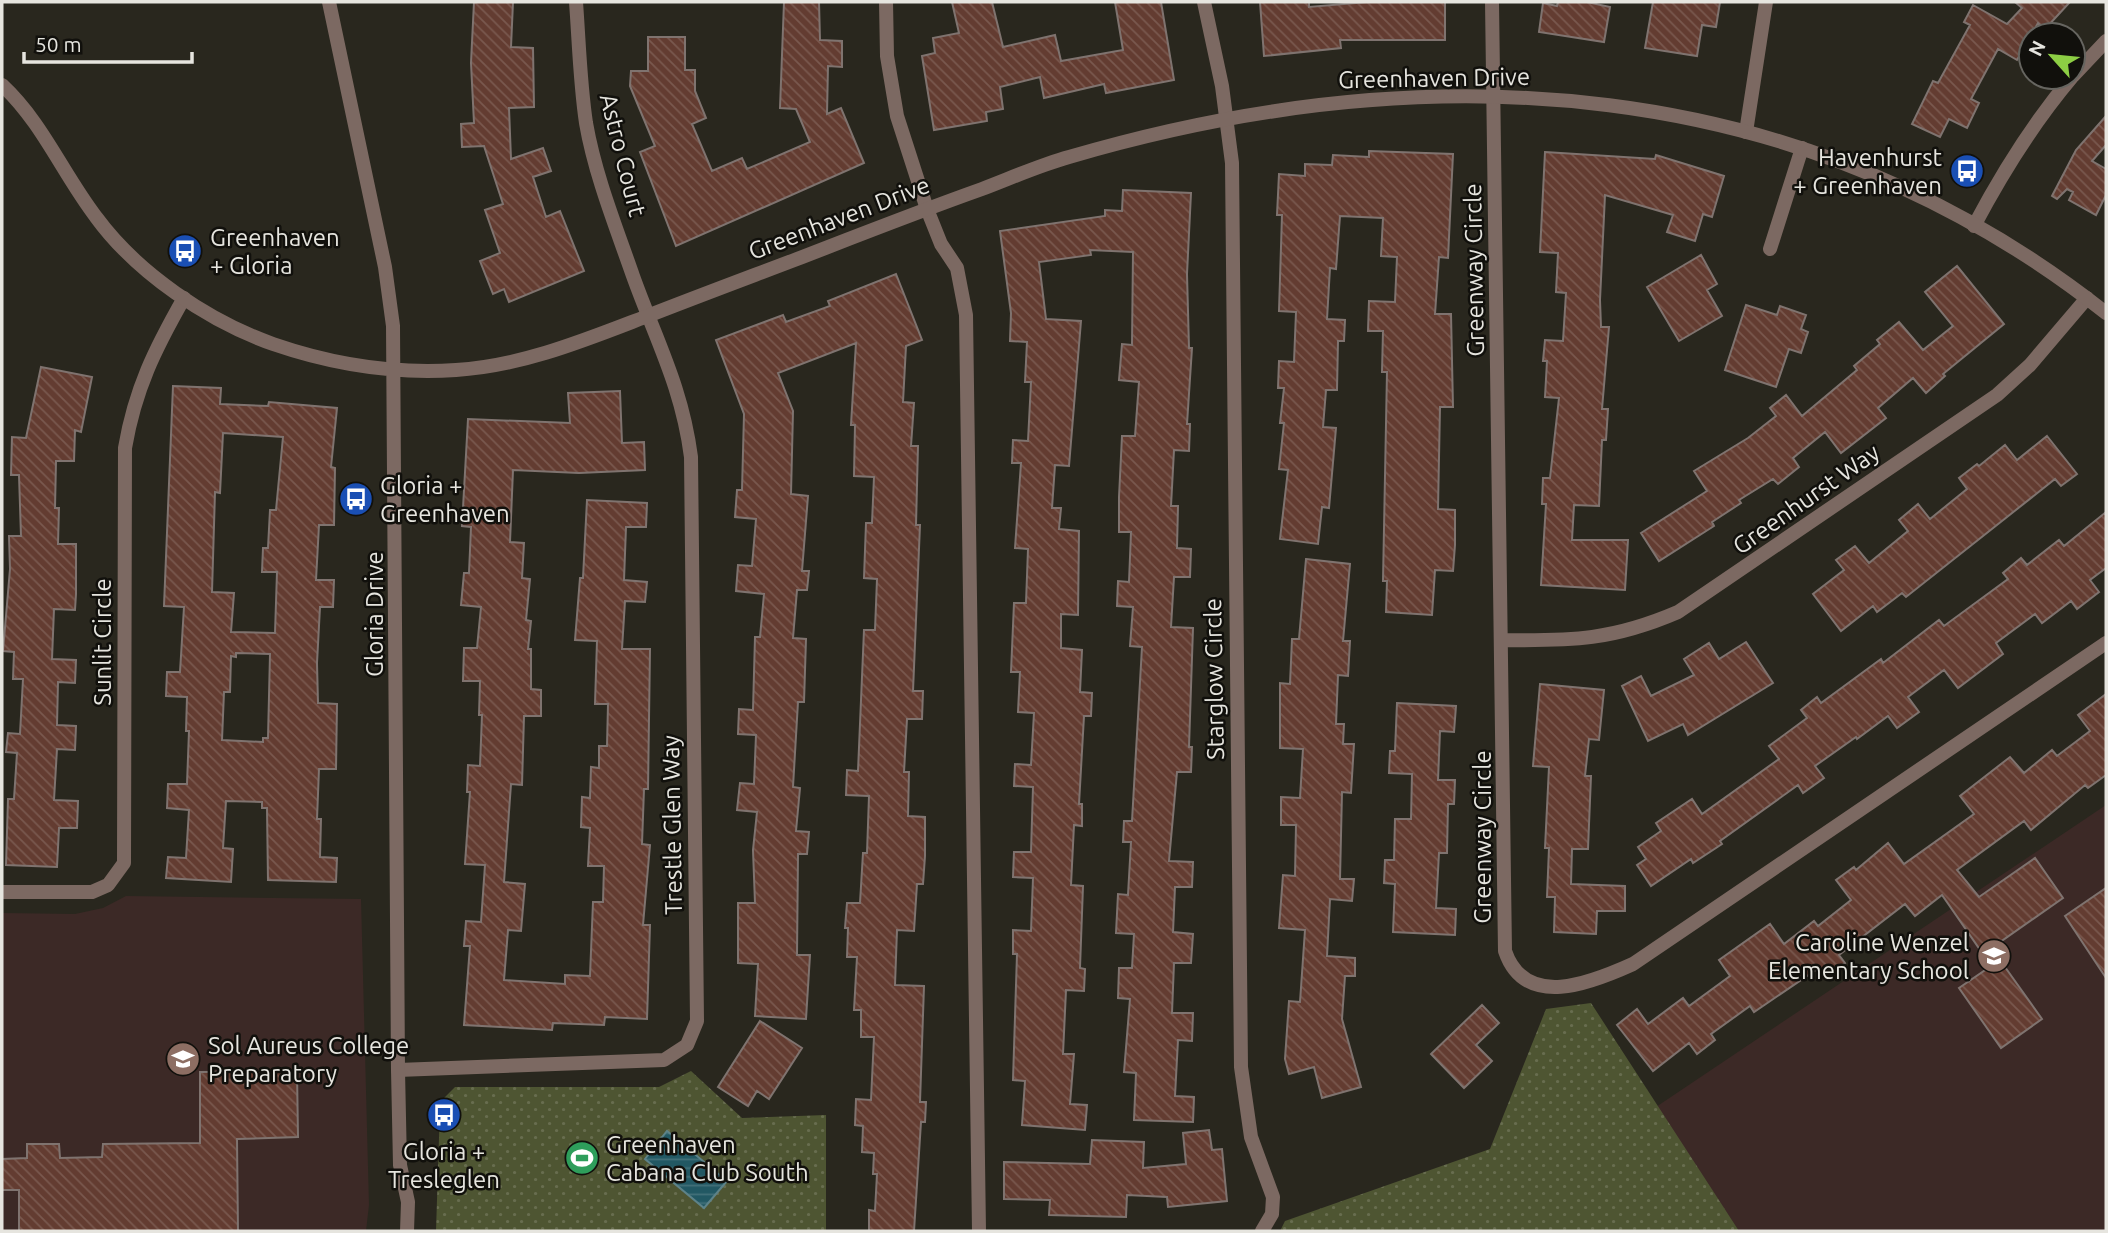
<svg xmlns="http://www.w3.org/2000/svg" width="2108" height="1233" viewBox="0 0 2108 1233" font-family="Ubuntu,sans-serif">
	<defs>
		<pattern id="park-dots" width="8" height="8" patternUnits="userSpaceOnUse" patternTransform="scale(1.75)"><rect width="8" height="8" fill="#4e5532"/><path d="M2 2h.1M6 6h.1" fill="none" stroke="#686d4f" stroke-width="1.8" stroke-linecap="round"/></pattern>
		<pattern id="water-rules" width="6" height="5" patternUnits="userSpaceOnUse" patternTransform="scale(1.75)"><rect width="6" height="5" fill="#225863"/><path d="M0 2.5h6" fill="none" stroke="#427079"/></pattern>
		<pattern id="building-back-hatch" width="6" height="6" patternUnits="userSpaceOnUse" patternTransform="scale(1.75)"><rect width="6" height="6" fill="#633c31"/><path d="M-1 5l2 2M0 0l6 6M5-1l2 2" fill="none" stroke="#79584e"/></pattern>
	</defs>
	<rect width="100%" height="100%" fill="#29271e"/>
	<!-- education -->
	<path fill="#3c2926" d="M2106 805V1231H1739L1656 1107Z
		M126 896 361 899 369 1205 366 1231H2V913L75 914 103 908Z"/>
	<!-- park -->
	<path fill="url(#park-dots)" d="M1591 1003 1739 1231H1280L1285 1221 1490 1149 1546 1009Z
		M691 1071 742 1118 826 1115V1231H436L440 1107 443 1099 455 1087H659Z"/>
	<!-- water -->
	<path fill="url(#water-rules)" stroke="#5d8288" stroke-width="2" d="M667 1131 727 1181 704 1208 645 1159Z"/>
	<!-- building -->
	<path fill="url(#building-back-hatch)" stroke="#7f736f" stroke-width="2" fill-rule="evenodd" d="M474 2H513L511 47 533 48 534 107 509 108 511 159 543 148 551 171 533 177 546 217 560 211 584 271 509 302 504 289 493 294 480 261 500 253 485 210 503 204 484 146 462 147 461 124 474 123 471 63Z
		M784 2H819L820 40 842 41V67L828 66 827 114 841 108 864 163 676 246 640 152 655 146 630 86 631 71H648V37H685V70H695V91L706 118 692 124 712 171 742 158 747 169 810 142 796 109 780 108Z
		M952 2H992L1003 47 1055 35 1061 61 1123 50 1115 2H1161L1174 80 1106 93 1104 84 1044 98 1040 77 1000 87 1003 109 986 112 987 121 934 130 922 56 935 53 933 38 959 33Z
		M1260 2H1309V7L1368 2H1445V40H1340L1341 48 1264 56Z
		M1558 2H1587L1610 7 1604 42 1539 32 1543 3 1557 6Z
		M1653 2H1720L1716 27 1702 25 1697 56 1645 48Z
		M2015 2H2070L2045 29 2038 23 2017 60 1998 49 1971 99 1979 103 1967 128 1949 119 1940 137 1912 124 1933 81 1938 83 1970 25 1964 22 1973 5 2007 24 2022 8Z
		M2106 116V145L2092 161 2106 169V195L2096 215 2069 200 2073 192 2067 189 2057 199 2052 196 2076 150Z
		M1369 151 1453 154 1448 258 1439 257 1435 314H1451L1453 407H1440L1438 509 1455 510V545L1453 571 1435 570 1432 615 1386 612 1387 581H1383L1387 372H1382L1383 331H1368L1369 301 1395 302 1397 257 1381 256 1383 218 1340 216 1336 269 1330 268 1327 319 1345 320 1344 341H1338L1337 390H1326L1323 427 1336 428 1329 508 1322 507 1318 544 1280 539 1288 470 1279 469 1284 423H1280L1284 388H1278L1279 361 1294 362 1296 312 1279 311 1282 215H1277L1279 174 1305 176V164L1332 165 1333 155 1369 157Z
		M1545 152 1655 159 1656 155 1724 176 1712 217 1703 214 1695 241 1667 232 1673 215 1605 195 1600 300 1601 327H1609L1602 409H1608L1606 440H1602L1599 506 1574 505 1572 540H1628L1625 590 1541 585 1546 504H1542L1543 478H1550L1559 398 1545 397 1547 361H1543L1545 340 1563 341 1566 293 1556 292 1558 253 1540 252Z
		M1123 190 1191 193 1187 274 1189 348H1192L1187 424H1190L1189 451 1174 450 1171 506H1178L1177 548 1191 549 1190 577H1174L1171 627 1193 628 1189 747H1192L1191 772H1177L1169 861 1193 862 1192 887H1175L1173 932 1193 934 1191 963H1174L1172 1013H1193L1192 1041 1178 1040 1175 1096 1194 1097 1193 1122 1134 1120 1136 1073 1124 1072 1130 999 1118 998 1119 968H1132L1134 934 1116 933 1118 894 1128 895 1131 842H1123L1124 821H1132L1142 647 1130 646 1133 607 1117 606 1118 581 1129 582 1131 532H1119V497L1122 436H1135L1139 382 1119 380 1122 344 1132 345 1133 252 1090 250 1091 255 1039 262 1046 319 1081 321 1069 466 1055 465 1052 508H1061L1059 529 1079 531 1078 615 1061 614V648L1082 650 1080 692 1092 693 1091 716H1084L1079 804H1082V826L1074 825 1071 885 1083 886 1080 968 1085 969 1084 991 1066 990 1063 1054H1074L1070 1104 1087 1105 1085 1130 1022 1125 1025 1081 1013 1080 1017 954H1013V930L1031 931 1033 878 1013 877 1014 852H1031L1033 787 1014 786 1015 764 1031 765 1034 713 1018 712 1020 672H1011L1014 603H1026L1028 549 1015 548 1021 463H1012L1013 440 1028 441 1031 382H1025L1027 342 1010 341 1011 313 1000 231 1105 216V210L1122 211Z
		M1701 255 1717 284 1707 290 1722 316 1679 341 1647 287Z
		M1957 266 2004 324 1943 374 1945 376 1926 393 1913 378 1878 408 1886 418 1841 453 1825 432 1793 458 1799 467 1778 484 1773 479 1739 500 1741 503 1712 522 1714 526 1659 561 1641 533 1707 491 1694 471 1748 438 1776 416 1770 408 1786 395 1802 416 1857 370 1854 366 1880 344 1877 340 1899 322 1923 350 1953 326 1925 292Z
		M896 274 922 340 906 346 903 402 914 403 911 446H918L916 525H920L913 691H923L922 719H907L904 772H909L908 816 925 817V856L923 884H917L914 931 897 930 895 985 924 986 920 1102H926L925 1122H921L914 1231H869V1210L875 1211 877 1174H873L874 1153 862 1152 863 1126 855 1125 856 1099 871 1100 874 1037H861V1010H854L857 957H847L848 928H845L847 903H860L863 853H867L869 796 846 795 847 770 858 771 864 630H875L877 579 864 578 866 523H872L874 477 854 476 855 425H851L856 343 778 373 793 411 791 494 808 496 802 571H809L807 590H797L793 638 806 639 804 702H798L793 787 800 788 796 831 809 832 807 854H798L797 955H810L806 1019 755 1016 758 964 738 963V903H755L753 850 757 812 737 810 740 783 754 784 756 735 738 734 739 709 753 710 755 637H760L764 594 736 591 738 565 752 566 756 519 735 517 737 490H742L744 414 716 340 783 315 786 322 830 306 828 301Z
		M1746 305 1777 315 1780 306 1806 315 1801 329 1808 332 1801 353 1789 349 1776 387 1725 370Z
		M41 367 92 377 81 432 75 430 74 461H56L55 508H59L58 544H76V594L75 610 54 609 52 659 76 660 75 683 58 682 57 725 76 726 75 750 57 749 54 800 78 801 77 828H59L57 867 6 865 8 799H14L17 753 6 752 8 733 20 734 23 679H13L14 652 3 651 10 569 9 536H21L19 475H11L12 437 26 438Z
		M173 386 221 388 220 404 268 406 269 402 337 408 331 467 335 468 334 525H319L316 580H334L333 607H320L317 663 318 703 337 704 336 769H319L317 819H321L320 857 337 858 336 882 268 880 267 808H262V802L226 801 223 848 233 849 231 882 166 878 168 857 186 858 189 810 167 808 168 784H187L189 731H186L187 697 166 696 167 672H180L184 607 164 606ZM223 433 283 437 276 510H270L268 548H263L262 572H277L275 633 231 632 234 593 212 592 215 492 220 493ZM236 653 270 654 268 738H263V742L222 740 224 692H230L231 656 236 657Z
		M620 391 622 443 644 442 645 470 579 473 513 470 510 542 524 543 522 578 530 579 526 620 531 621 528 649H531V689L541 690V716H524L522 785 511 784 504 882 525 884 521 931 508 930 504 980 565 984V975L590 976 593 902H603L604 866H588L590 828 581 827 582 797 590 798 591 767 599 768V746H607L608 704H595L597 641 575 640 580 578H583L587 500 647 503 646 527H626L624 580 647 582 645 602 625 601 622 649H650L648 789H644L642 844 650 845 643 925H650L647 1019 605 1017 604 1025 553 1023 552 1030 464 1025 470 946H464L466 921 481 922 485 865 465 864 470 792H467L468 765 480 766 482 715H479L480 681H463L464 648H477L481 607 461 605 464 573H469L471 527 462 526 468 419 570 423 568 393Z
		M2047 436 2077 474 2061 486 2055 479 1906 597 1902 593 1877 612 1873 606 1841 631 1813 594 1844 570 1836 560 1855 546 1869 563 1908 531 1899 520 1918 504 1930 519 1967 489 1959 478 1977 464 1979 466 2005 445 2017 460Z
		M2106 512V568L2090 580 2099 592 2077 609 2071 601 2042 623 2035 614 1996 643 2003 654 1958 688 1944 670 1908 697 1919 712 1897 728 1888 716 1857 739 1856 737 1815 766 1824 778 1803 793 1798 785 1720 841 1722 844 1693 863 1691 859 1651 886 1637 865 1646 859 1638 847 1661 831 1656 823 1692 799 1702 814 1779 759 1769 746 1807 718 1801 710 1817 697 1821 703 1881 659 1883 663 1939 620 1944 626 2008 579 2003 573 2021 558 2027 565 2059 540 2064 546Z
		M1306 559 1350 564 1343 641H1350L1348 676 1338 675 1336 724H1344L1343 744H1354L1351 793 1342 792 1340 879H1354L1352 901 1330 899 1327 956 1355 958V976H1345L1342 1019 1361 1087 1322 1098 1314 1067 1289 1074 1285 1059 1289 1001 1300 1002 1305 930 1279 928 1283 875 1295 876 1296 825H1281V797L1300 798 1303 749 1280 748V683L1290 684 1292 639H1299Z
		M1746 642 1773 683 1688 735 1683 724 1648 741 1622 686 1641 676 1651 696 1694 675 1684 659 1709 643 1719 659Z
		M1540 684 1604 690 1599 740 1589 739 1585 776H1591L1588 849H1572L1571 884 1625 886V911H1597L1596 934 1554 932 1555 897H1547L1549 848H1545L1549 767 1533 766Z
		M2106 694V775L2088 788 2085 785 2031 830 2024 821 1957 870 1979 897 2035 858 2063 898 1983 954 1942 895 1915 916 1905 904 1839 955 1845 963 1825 977 1819 968 1754 1012 1750 1006 1711 1034 1715 1040 1697 1054 1689 1043 1653 1071 1617 1025 1637 1009 1648 1024 1683 998 1689 1006 1730 976 1719 960 1770 924 1784 944 1814 921 1818 926 1851 900 1836 880 1854 867 1856 870 1888 843 1904 864 1974 814 1960 796 2010 757 2024 773 2052 750 2057 756 2090 731 2078 715Z
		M1397 703 1456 706 1454 732 1440 731 1438 780H1455L1454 804H1448L1447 853H1439L1436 908 1456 909 1455 935 1393 932 1395 884 1384 883 1385 860H1394L1395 819H1411L1412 774 1389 773 1390 751H1395Z
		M2106 888V978L2065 916Z
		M2000 960 2042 1019 2001 1048 1959 988Z
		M1482 1005 1499 1023 1476 1045 1492 1061 1464 1088 1431 1054Z
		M760 1021 802 1048 769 1099 757 1091 748 1106 718 1087Z
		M297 1071 298 1137 237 1139 238 1231H19V1190H2V1159L27 1158V1144H59L60 1158 102 1157 103 1144 200 1143V1072Z
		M1209 1130 1212 1150 1222 1149 1227 1201 1168 1207 1167 1197 1127 1195 1126 1217 1049 1215 1050 1200 1004 1199V1162L1090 1164 1092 1140 1144 1142 1143 1168 1186 1164 1183 1133Z"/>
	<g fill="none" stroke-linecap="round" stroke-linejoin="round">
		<!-- minor -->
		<path stroke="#7c6962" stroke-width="14" d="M886 2 887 56 897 116 927 209 941 244 957 268 966 315 979 1231
			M1204 2 1222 86 1232 163 1241 1067 1251 1137 1273 1197 1272 1214 1262 1231
			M1492 2 1505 951C1525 1010 1591 983 1633 964L2106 643
			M2073 76 2106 41
			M1746 132 1766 2
			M1974 226C2002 173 2033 123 2072 77
			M1770 249 1802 148
			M1503 640C1573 641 1613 640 1678 612L1997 395 2030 365 2087 298
			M2 892H92L108 885 124 863 125 448C135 389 155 349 184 298
			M398 1070 664 1060 687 1045 697 1021 691 457C682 387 656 340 633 276 616 227 595 175 586 123 580 83 579 42 576 2"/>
		<!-- tertiary -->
		<path stroke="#7c6962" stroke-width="14" d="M329 2 385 267 393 326 398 1070 400 1165 408 1202 407 1231
			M2 85C42 122 63 174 96 217 137 273 208 321 273 344 331 364 395 374 456 370 522 366 585 340 645 317 696 297 747 278 797 259 859 235 920 211 982 189 1011 178 1040 165 1069 157 1431 51 1802 73 2106 313"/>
	</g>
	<!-- icons -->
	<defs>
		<g id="bus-disc" transform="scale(1.75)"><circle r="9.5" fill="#1a4fb4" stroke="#11100c"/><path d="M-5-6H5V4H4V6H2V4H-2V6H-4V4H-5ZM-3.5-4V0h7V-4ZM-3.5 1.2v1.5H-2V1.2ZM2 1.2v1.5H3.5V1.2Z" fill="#fff"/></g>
		<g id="school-disc" transform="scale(1.75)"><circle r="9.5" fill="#8d6e63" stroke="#11100c"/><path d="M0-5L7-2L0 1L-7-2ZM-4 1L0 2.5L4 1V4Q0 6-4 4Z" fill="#fff"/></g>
		<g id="stadium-disc" transform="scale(1.75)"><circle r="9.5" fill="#2e9e5b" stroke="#11100c"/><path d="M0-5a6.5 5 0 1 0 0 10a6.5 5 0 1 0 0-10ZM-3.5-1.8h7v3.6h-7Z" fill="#fff"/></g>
	</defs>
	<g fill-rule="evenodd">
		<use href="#bus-disc" x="1967" y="171"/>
		<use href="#bus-disc" x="185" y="251"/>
		<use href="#bus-disc" x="356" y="499"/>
		<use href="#school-disc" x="1994" y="956"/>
		<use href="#school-disc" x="183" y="1059"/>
		<use href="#bus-disc" x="444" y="1115"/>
		<use href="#stadium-disc" x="582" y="1158"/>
	</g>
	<g text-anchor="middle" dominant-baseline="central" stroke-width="5" stroke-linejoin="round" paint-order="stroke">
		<!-- street labels -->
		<g font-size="24" fill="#e6e5df" stroke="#11100c">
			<text transform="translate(1434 78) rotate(-1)">Greenhaven Drive</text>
			<text transform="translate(623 155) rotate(76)">Astro Court</text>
			<text transform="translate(839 218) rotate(-21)">Greenhaven Drive</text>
			<text transform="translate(1474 270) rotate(-91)">Greenway Circle</text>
			<text transform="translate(1806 499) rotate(-35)">Greenhurst Way</text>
			<text transform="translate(374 614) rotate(-90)">Gloria Drive</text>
			<text transform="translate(102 642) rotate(-90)">Sunlit Circle</text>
			<text transform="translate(1214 679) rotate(-91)">Starglow Circle</text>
			<text transform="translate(672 825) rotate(-91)">Trestle Glen Way</text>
			<text transform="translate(1482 837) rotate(-90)">Greenway Circle</text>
		</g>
		<!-- poi labels -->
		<g font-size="24" fill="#e6e5df" stroke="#11100c" text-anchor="start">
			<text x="1942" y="157" text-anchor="end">Havenhurst<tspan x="1942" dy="28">+ Greenhaven</tspan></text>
			<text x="210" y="237">Greenhaven<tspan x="210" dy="28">+ Gloria</tspan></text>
			<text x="380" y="485">Gloria +<tspan x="380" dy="28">Greenhaven</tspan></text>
			<text x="1969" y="942" text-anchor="end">Caroline Wenzel<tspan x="1969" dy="28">Elementary School</tspan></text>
			<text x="208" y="1045">Sol Aureus College<tspan x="208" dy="28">Preparatory</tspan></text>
			<text x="606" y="1144">Greenhaven<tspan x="606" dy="28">Cabana Club South</tspan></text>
			<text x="444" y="1151" text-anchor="middle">Gloria +<tspan x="444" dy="28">Tresleglen</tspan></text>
		</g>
	</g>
	<!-- border -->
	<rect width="2108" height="1233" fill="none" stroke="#e6e5df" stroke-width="7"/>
	<!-- north arrow -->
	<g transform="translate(2052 56) rotate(297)"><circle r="33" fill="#11100c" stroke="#666560" stroke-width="2"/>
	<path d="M0-5L12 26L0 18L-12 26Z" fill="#8dce44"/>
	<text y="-10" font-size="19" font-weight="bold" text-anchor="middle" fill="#e6e5df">N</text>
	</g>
	<!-- scale -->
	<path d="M24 52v10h168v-10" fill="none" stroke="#e6e5df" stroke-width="3.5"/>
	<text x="35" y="52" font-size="21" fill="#e6e5df" stroke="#11100c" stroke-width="5" paint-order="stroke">50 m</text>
</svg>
